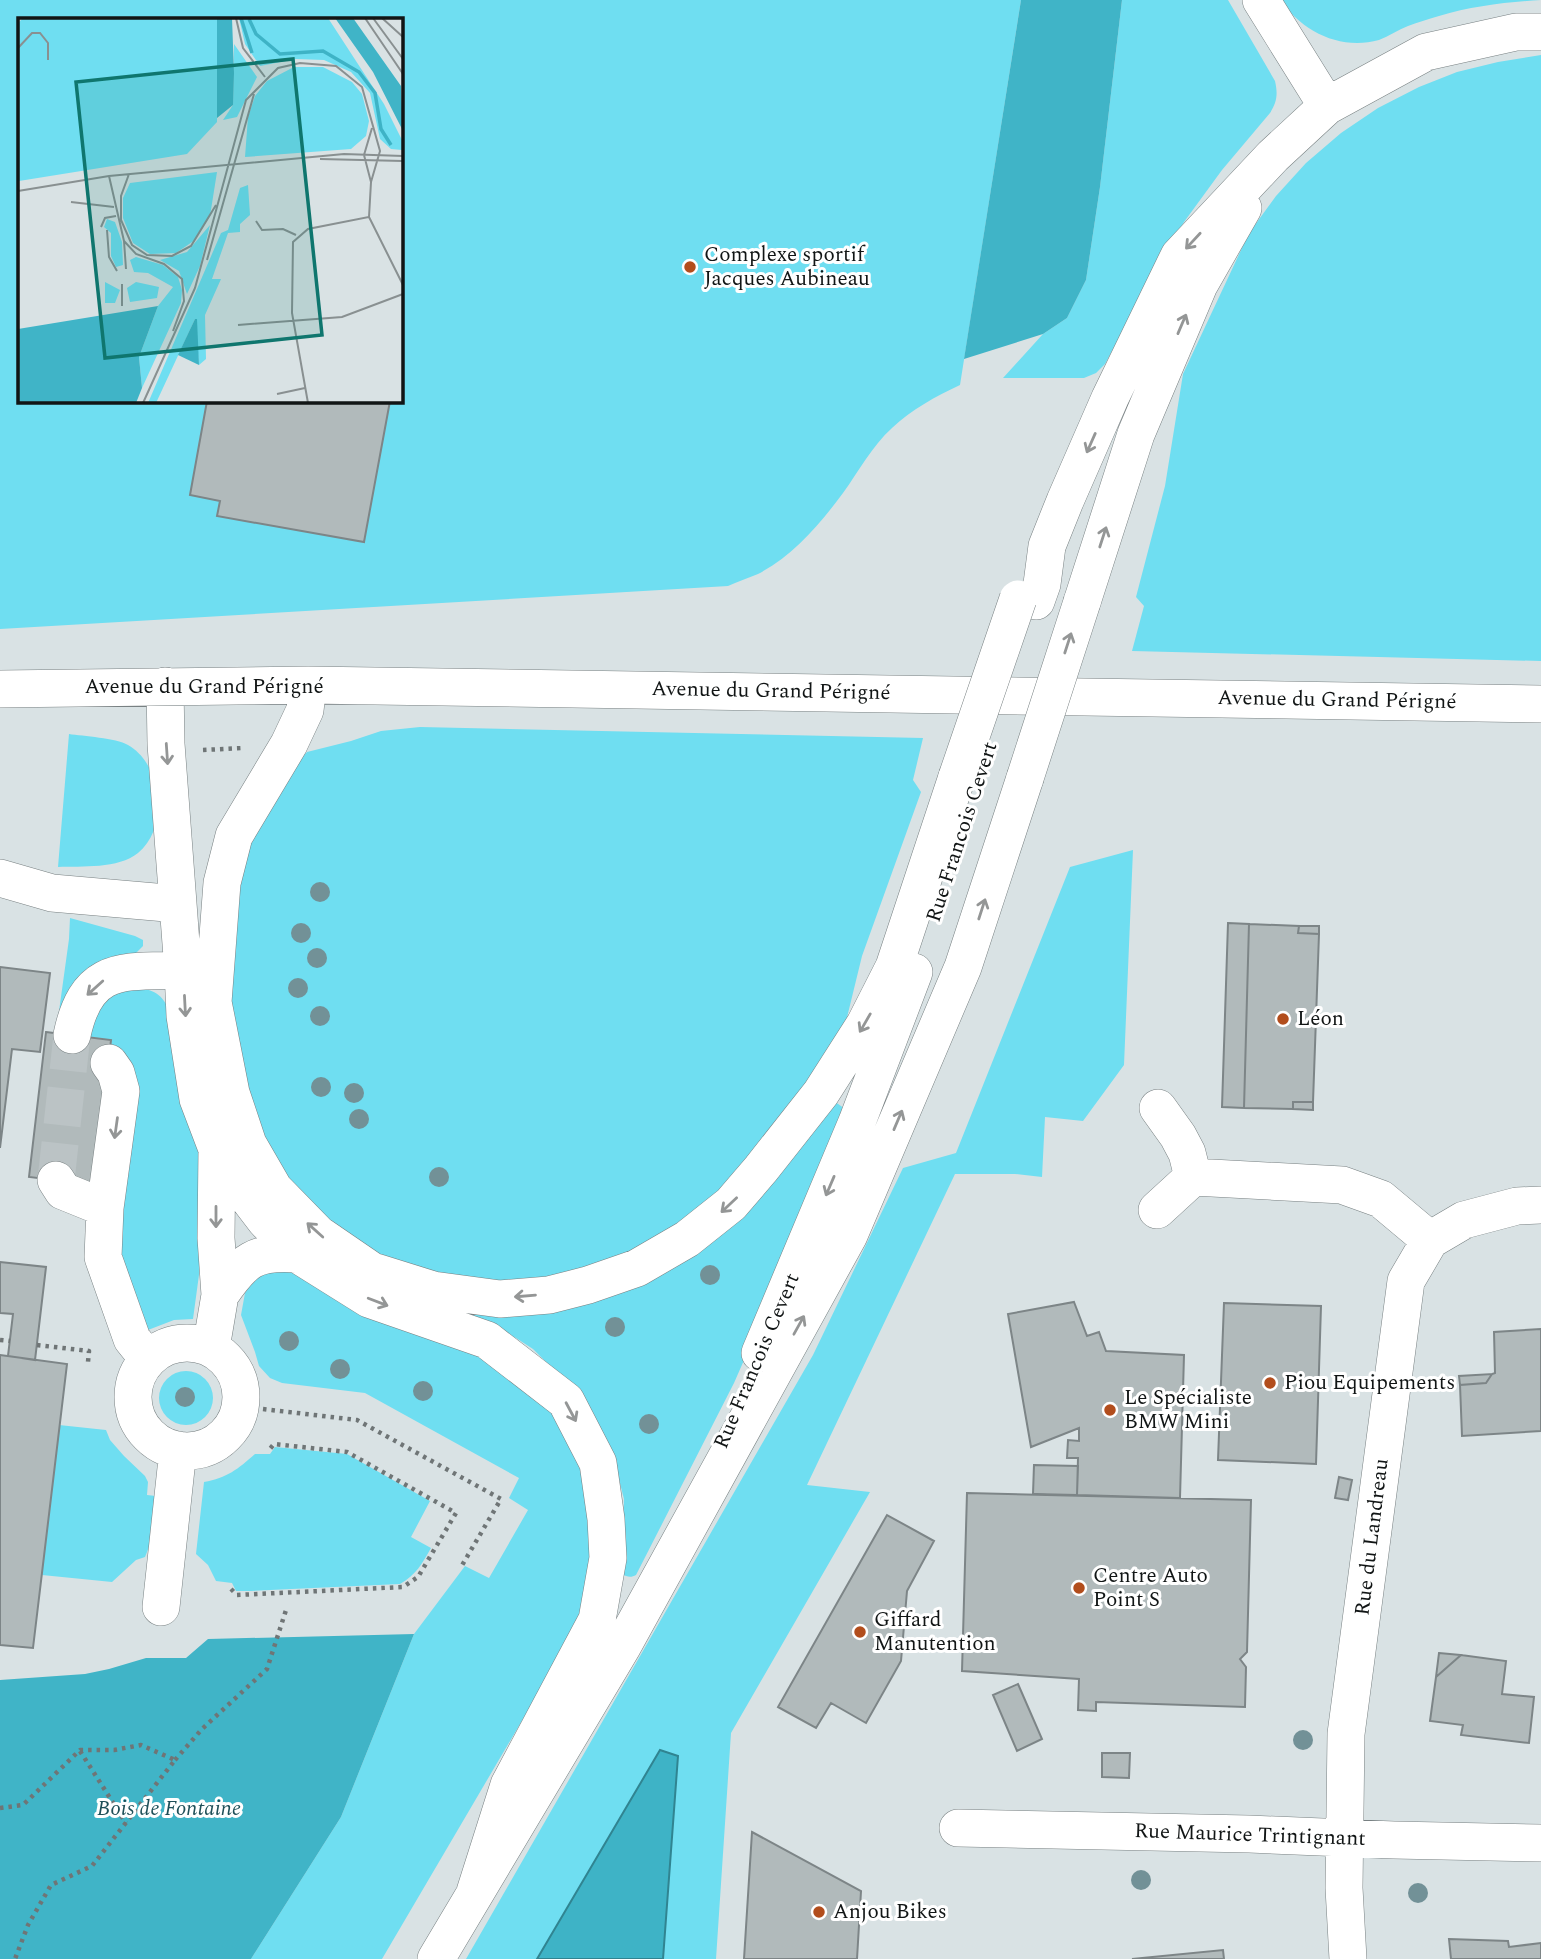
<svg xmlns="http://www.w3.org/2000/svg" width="1541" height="1959" viewBox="0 0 1541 1959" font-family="Spectral,serif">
	<rect width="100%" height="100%" fill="#d9e2e4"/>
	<!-- green -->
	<path fill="#6fdef1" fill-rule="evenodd" d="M0 0H1021L960 385C935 397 912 409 892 428 872 446 859 471 843 493 820 524 793 556 758 574 748 578 737 582 728 586L0 629ZM19 19H401V401H19Z
		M1122 0H1228L1275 81C1278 94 1277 102 1270 113L1222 170 1184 222 1158 265 1105 364 1096 373 1084 378H1003L1043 334 1067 318 1086 280 1100 187Z
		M1280 0H1541C1507 2 1472 6 1439 16 1429 19 1418 22 1408 26 1398 30 1389 36 1379 40 1340 51 1302 31 1280 0Z
		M1541 55V661L1132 651 1144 606 1136 597 1165 486 1183 374 1249 233 1276 196 1306 163 1341 133 1378 108 1419 87 1457 72 1498 62Z
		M420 727 923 738 913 780 921 792 862 956 841 1042 716 1201 636 1256 506 1287 395 1263 334 1228 284 1174 265 1142 239 1073 231 993 243 850 293 767 307 752 351 741 381 731Z
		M69 734C83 736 116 738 128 745 162 764 170 827 138 853 118 869 82 866 58 867Z
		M1133 850 1124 1065 1083 1121 1045 1117 1042 1177 1015 1174H955L807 1485 870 1492 731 1733 716 1959H663L678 1757 660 1750 537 1959H466L813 1355 903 1168 956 1153 1070 867Z
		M70 918 135 936 143 940V946L56 1033 69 939Z
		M133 986C155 991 161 992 171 1013L200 1134 201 1260 193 1319 174 1320 148 1330 119 1272 111 1040 90 1037 102 996Z
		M834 1101 852 1114 734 1383 636 1575C631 1578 627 1577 622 1574L624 1499 615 1464 563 1379 533 1349 516 1338 460 1314 534 1311 775 1181 806 1142Z
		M274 1271 291 1272 478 1350 550 1409 571 1447 588 1489 594 1537 587 1590 574 1632 382 1959H251L341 1817 414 1634 465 1566 489 1578 528 1510 509 1498 519 1478 365 1393 282 1383 270 1378 259 1366 255 1352 241 1315 245 1293 257 1277Z
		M159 1398a27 27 0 1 1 54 0a27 27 0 1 1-54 0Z
		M59 1425 106 1430 110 1440 124 1456 145 1476 148 1482 147 1495 156 1496 149 1547 145 1557 136 1560 112 1582 42 1575Z
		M275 1447 347 1454 430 1501 411 1537 431 1548C422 1564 416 1575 400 1584L251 1591H236L232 1583 216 1581 208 1565 196 1554 204 1482C227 1478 238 1469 255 1454H270Z"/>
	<!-- forest -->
	<path fill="#40b4c7" d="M1021 0H1122L1100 187 1086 280 1067 318 1043 334 964 359Z
		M414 1634 341 1817 251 1959H0V1680L85 1674 109 1669 146 1658H186L208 1639Z"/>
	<!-- water -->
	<path fill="#3eb3c6" stroke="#308491" stroke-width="2" d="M660 1750 678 1756 663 1959H537Z"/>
	<!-- building -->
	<path fill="#b1babb" stroke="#7d8587" stroke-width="2" d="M207 401H390L364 542 217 516 220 501 190 495Z
		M1228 923 1249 924 1244 1108 1222 1107Z
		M1249 924 1299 926 1298 933 1319 934 1313 1102H1293V1109L1244 1108Z
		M1299 926H1319V934L1298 933Z
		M0 967 50 973 40 1052 12 1049 0 1148Z
		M46 1032 111 1040 94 1185 29 1177Z
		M1293 1102H1313V1110L1293 1109Z
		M0 1262 46 1267 35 1360 8 1356 13 1314 0 1313Z
		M1074 1302 1087 1336 1099 1332 1106 1351 1184 1355 1180 1498 1077 1495 1078 1458H1067L1068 1440 1079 1441V1428L1031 1447 1008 1314Z
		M1224 1303 1321 1306 1316 1464 1218 1460Z
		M1541 1329V1431L1462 1436 1460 1385 1486 1383 1492 1374 1495 1373 1494 1332Z
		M0 1355 67 1364 33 1648 0 1645Z
		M1492 1374 1486 1383 1460 1385 1459 1376Z
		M1034 1465 1078 1466 1077 1495 1033 1494Z
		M1339 1477 1352 1480 1348 1500 1335 1498Z
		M967 1493 1251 1500 1247 1652 1240 1659 1246 1667 1245 1707 1096 1702V1711L1078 1710 1079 1679 962 1671Z
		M887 1515 934 1541 907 1591 901 1661 866 1723 831 1703 816 1728 778 1707Z
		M1439 1653 1461 1655 1436 1677Z
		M1461 1655 1506 1661 1502 1694 1534 1697 1529 1743 1461 1735 1463 1725 1430 1721 1436 1677Z
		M1018 1684 1042 1739 1017 1751 993 1695Z
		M1102 1753H1130L1129 1778 1102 1777Z
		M752 1832 861 1891 857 1959H744Z
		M1449 1939 1508 1941 1509 1947 1541 1943V1959H1451Z
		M1223 1950 1224 1959H1132Z"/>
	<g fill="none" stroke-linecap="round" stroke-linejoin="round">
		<!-- minor-tunnel -->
		<path stroke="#bbc3c5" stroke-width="37" stroke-dasharray="37 18" stroke-linecap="butt" d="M56 1180 72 1035"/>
		<!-- minor casing -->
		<g stroke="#788082" stroke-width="38">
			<path id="minor" d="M1261 0 1327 106
				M1036 601 1042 584 1047 546 1065 501 1110 398 1179 256 1273 156 1327 106 1426 52 1516 32H1541
				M1082 602 1136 434 1199 285 1243 208
				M308 685 305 710 289 744 234 836 222 883 213 1002 231 1093 248 1144 274 1189 318 1234 372 1271 433 1290 500 1299 549 1295 588 1285 637 1268 687 1239 731 1204 761 1169 821 1093 865 1024 894 967 957 777
				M165 686 166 744 183 970 185 1016 198 1099 217 1149 239 1186 265 1220 297 1254 369 1299 487 1340 566 1401 598 1463 606 1519 608 1558 597 1620 509 1785 475 1892
				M0 689 308 685 1541 704
				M0 878 52 893 178 904
				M72 1035C87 964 123 972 183 970
				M109 1063 116 1073 121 1091 105 1208 103 1257 132 1339 148 1359
				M1158 1108 1178 1136 1187 1153 1193 1177 1342 1185 1381 1199 1430 1240
				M56 1180 63 1191 105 1208
				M1157 1210 1193 1177
				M220 1295C244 1260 254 1251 297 1254
				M133 1397a54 54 0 1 1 108 0a54 54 0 1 1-108 0Z
				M211 1348 220 1295 216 1238 217 1149
				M760 1353 857 1122 914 972
				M161 1607 178 1450
				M958 1828 1249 1834 1394 1840 1541 1843
				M436 1959 622 1647 849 1235 963 967 1025 778
				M1348 1959 1344 1888 1346 1734 1406 1281 1430 1240 1464 1220 1517 1206 1541 1205"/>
		</g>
		<!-- path -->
		<path stroke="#6f7576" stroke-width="4.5" stroke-dasharray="3.5 5" stroke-linecap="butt" d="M203 750 243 748
			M0 1340 10 1341
			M37 1345 89 1351 88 1362
			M263 1409 357 1420 501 1499 461 1567
			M231 1589 237 1595 403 1587 418 1577 456 1513 347 1452 274 1444 269 1450
			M80 1751 126 1823
			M175 1760 202 1729 267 1669 287 1607
			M0 1808 23 1805 80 1750H114L141 1745 175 1760 92 1866 51 1885 28 1925 15 1959"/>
		<!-- minor -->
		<use href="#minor" stroke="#fff" stroke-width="37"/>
		<!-- minor-bridge casing -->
		<g stroke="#788082" stroke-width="38" stroke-linecap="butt">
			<path id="minor-bridge" d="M957 777 1018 599
				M1025 778 1082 602"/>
		</g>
		<!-- minor-bridge -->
		<use href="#minor-bridge" stroke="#fff" stroke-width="37"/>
	</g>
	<!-- trees -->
	<g fill="#729197">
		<circle cx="320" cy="892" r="10"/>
		<circle cx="301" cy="933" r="10"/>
		<circle cx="317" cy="958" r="10"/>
		<circle cx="298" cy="988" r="10"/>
		<circle cx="320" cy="1016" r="10"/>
		<circle cx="321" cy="1087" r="10"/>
		<circle cx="354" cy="1093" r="10"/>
		<circle cx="359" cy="1119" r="10"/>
		<circle cx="439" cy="1177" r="10"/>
		<circle cx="710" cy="1275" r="10"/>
		<circle cx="615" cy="1327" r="10"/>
		<circle cx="289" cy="1341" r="10"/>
		<circle cx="340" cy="1369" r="10"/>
		<circle cx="423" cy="1391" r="10"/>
		<circle cx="185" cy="1397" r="10"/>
		<circle cx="649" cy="1424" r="10"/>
		<circle cx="1303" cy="1740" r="10"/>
		<circle cx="1141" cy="1880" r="10"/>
		<circle cx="1418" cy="1893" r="10"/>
	</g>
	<!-- one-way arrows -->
	<defs><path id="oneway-shaft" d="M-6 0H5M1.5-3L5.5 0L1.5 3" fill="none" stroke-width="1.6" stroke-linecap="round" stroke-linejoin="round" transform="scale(1.75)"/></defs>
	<g stroke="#949696">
		<use href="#oneway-shaft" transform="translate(1193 241) rotate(133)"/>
		<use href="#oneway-shaft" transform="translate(1182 324) rotate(-67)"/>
		<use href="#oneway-shaft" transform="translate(1091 443) rotate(114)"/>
		<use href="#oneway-shaft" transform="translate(1103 537) rotate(-72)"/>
		<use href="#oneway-shaft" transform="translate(1068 643) rotate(-72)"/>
		<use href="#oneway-shaft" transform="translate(167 754) rotate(86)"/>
		<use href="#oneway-shaft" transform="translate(982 909) rotate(-72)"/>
		<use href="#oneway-shaft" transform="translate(95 988) rotate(138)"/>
		<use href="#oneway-shaft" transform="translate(185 1006) rotate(87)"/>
		<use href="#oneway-shaft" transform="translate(865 1023) rotate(120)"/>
		<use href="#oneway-shaft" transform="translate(898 1120) rotate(-67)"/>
		<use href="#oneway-shaft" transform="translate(116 1128) rotate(98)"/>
		<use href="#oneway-shaft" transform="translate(830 1186) rotate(113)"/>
		<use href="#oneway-shaft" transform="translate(729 1205) rotate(137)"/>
		<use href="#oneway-shaft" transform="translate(216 1217) rotate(90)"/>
		<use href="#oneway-shaft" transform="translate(315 1230) rotate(-138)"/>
		<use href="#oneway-shaft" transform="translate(525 1296) rotate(175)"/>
		<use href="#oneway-shaft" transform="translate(378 1302) rotate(21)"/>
		<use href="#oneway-shaft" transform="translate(799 1325) rotate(-61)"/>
		<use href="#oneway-shaft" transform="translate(571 1412) rotate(62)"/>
	</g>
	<!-- markers -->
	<g fill="#b24d1c" stroke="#fff" stroke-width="2.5">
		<circle cx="690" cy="267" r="7"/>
		<circle cx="1283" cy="1019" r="7"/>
		<circle cx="1270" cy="1383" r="7"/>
		<circle cx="1110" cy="1410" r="7"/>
		<circle cx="1079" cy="1588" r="7"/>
		<circle cx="860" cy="1632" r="7"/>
		<circle cx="819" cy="1912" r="7"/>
	</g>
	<g text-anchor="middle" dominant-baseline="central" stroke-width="6" stroke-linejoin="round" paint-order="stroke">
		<!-- poi labels -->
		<g font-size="21" fill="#111515" stroke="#fff" text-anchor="start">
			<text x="704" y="255">Complexe sportif<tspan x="704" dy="24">Jacques Aubineau</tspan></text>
			<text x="1297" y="1019">Léon</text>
			<text x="1284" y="1383">Piou Equipements</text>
			<text x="1124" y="1398">Le Spécialiste<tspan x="1124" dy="24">BMW Mini</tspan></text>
			<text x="1093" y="1576">Centre Auto<tspan x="1093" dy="24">Point S</tspan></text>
			<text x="874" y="1620">Giffard<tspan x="874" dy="24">Manutention</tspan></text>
			<text x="833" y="1912">Anjou Bikes</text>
		</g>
		<!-- street labels -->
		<g font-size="21" fill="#111515" stroke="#fff">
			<text x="204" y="687">Avenue du Grand Périgné</text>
			<text transform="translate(771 691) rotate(1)">Avenue du Grand Périgné</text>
			<text transform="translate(1337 700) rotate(1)">Avenue du Grand Périgné</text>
			<text transform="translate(962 832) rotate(-72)">Rue Francois Cevert</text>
			<text transform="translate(757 1361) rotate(-67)">Rue Francois Cevert</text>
			<text transform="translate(1372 1537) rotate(-83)">Rue du Landreau</text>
			<text transform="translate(1250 1835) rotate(2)">Rue Maurice Trintignant</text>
		</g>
		<!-- park labels -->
		<g font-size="21" font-style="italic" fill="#1e4f58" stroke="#fff">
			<text x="169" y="1809">Bois de Fontaine</text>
		</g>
	</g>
	<!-- overview -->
	<g transform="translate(18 18)">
		<rect width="385" height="385" fill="#d9e2e4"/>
		<path d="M5 0H199V104L169 136 1 163 0 5ZM221 0H310L366 86 385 124 384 132 373 131 362 121 352 75 333 54 306 42 278 41 242 48 227 26ZM216 26 239 59 219 99 205 102 215 87ZM276 49H305L334 64 344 76 351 103 348 118 333 131 227 139 230 99 237 78 249 63ZM199 154 192 198 177 222 158 235 132 236 115 225 105 200V180L112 165ZM230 167 232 197 222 206V214L210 215 194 261H203L187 297 188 341 181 347 177 301 138 385H130L203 215 210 212 222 170ZM89 201 97 204 104 224 105 247 98 249 93 238V215L86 209ZM192 207 182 248 169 276 161 253 142 242 169 234ZM118 239 145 247 160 259 164 272 163 285 124 370 121 339 140 288 155 269 130 255 116 254 112 242ZM87 264 102 272 97 285H87ZM118 264 141 269 139 280 112 284 109 270Z" fill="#6fdef1"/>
		<path d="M199 0H214L216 55 215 87 199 100ZM317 0H335L383 68 385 113 355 54ZM140 288 121 339 124 370 118 385H0V311Z" fill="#40b4c7"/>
		<path d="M177 301H179L181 347 160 337Z" fill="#3eb3c6"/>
		<path fill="none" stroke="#3eb3c6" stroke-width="3.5" d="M223 0 234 35M231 1 238 16 262 36 305 33 341 54 357 75 363 111 373 127"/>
		<path fill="none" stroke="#899091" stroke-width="2" d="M218 0 225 30 247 59M347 0 385 56M355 0 385 41M364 0 385 19M0 30 14 15H22L30 25V42M346 137 354 110M302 141 385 143M111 156 103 178V202L114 227 129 237 154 238 173 228 198 187M91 158 106 223 118 236 146 246 164 261 166 283 155 313M0 173 91 158 326 136 385 138M53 184 96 189M351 199 385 267M238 203 244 212 265 211 278 217M83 209 87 200 98 198M89 212 91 239 99 253M106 223 108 251M189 242 236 76M177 270 228 82 260 50 282 45 318 48 344 69 362 133 353 164M104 288V266M220 307 324 299 385 276M259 376 287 370M125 385 177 270M290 385 274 295 275 224 290 211 351 199 353 164 346 137"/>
		<path fill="#0f766e" fill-opacity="0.15" stroke="#0f766e" stroke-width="3.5" d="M275 41 304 317 87 340 58 64Z"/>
		<rect width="385" height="385" fill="none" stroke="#111515" stroke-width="3.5"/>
	</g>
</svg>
